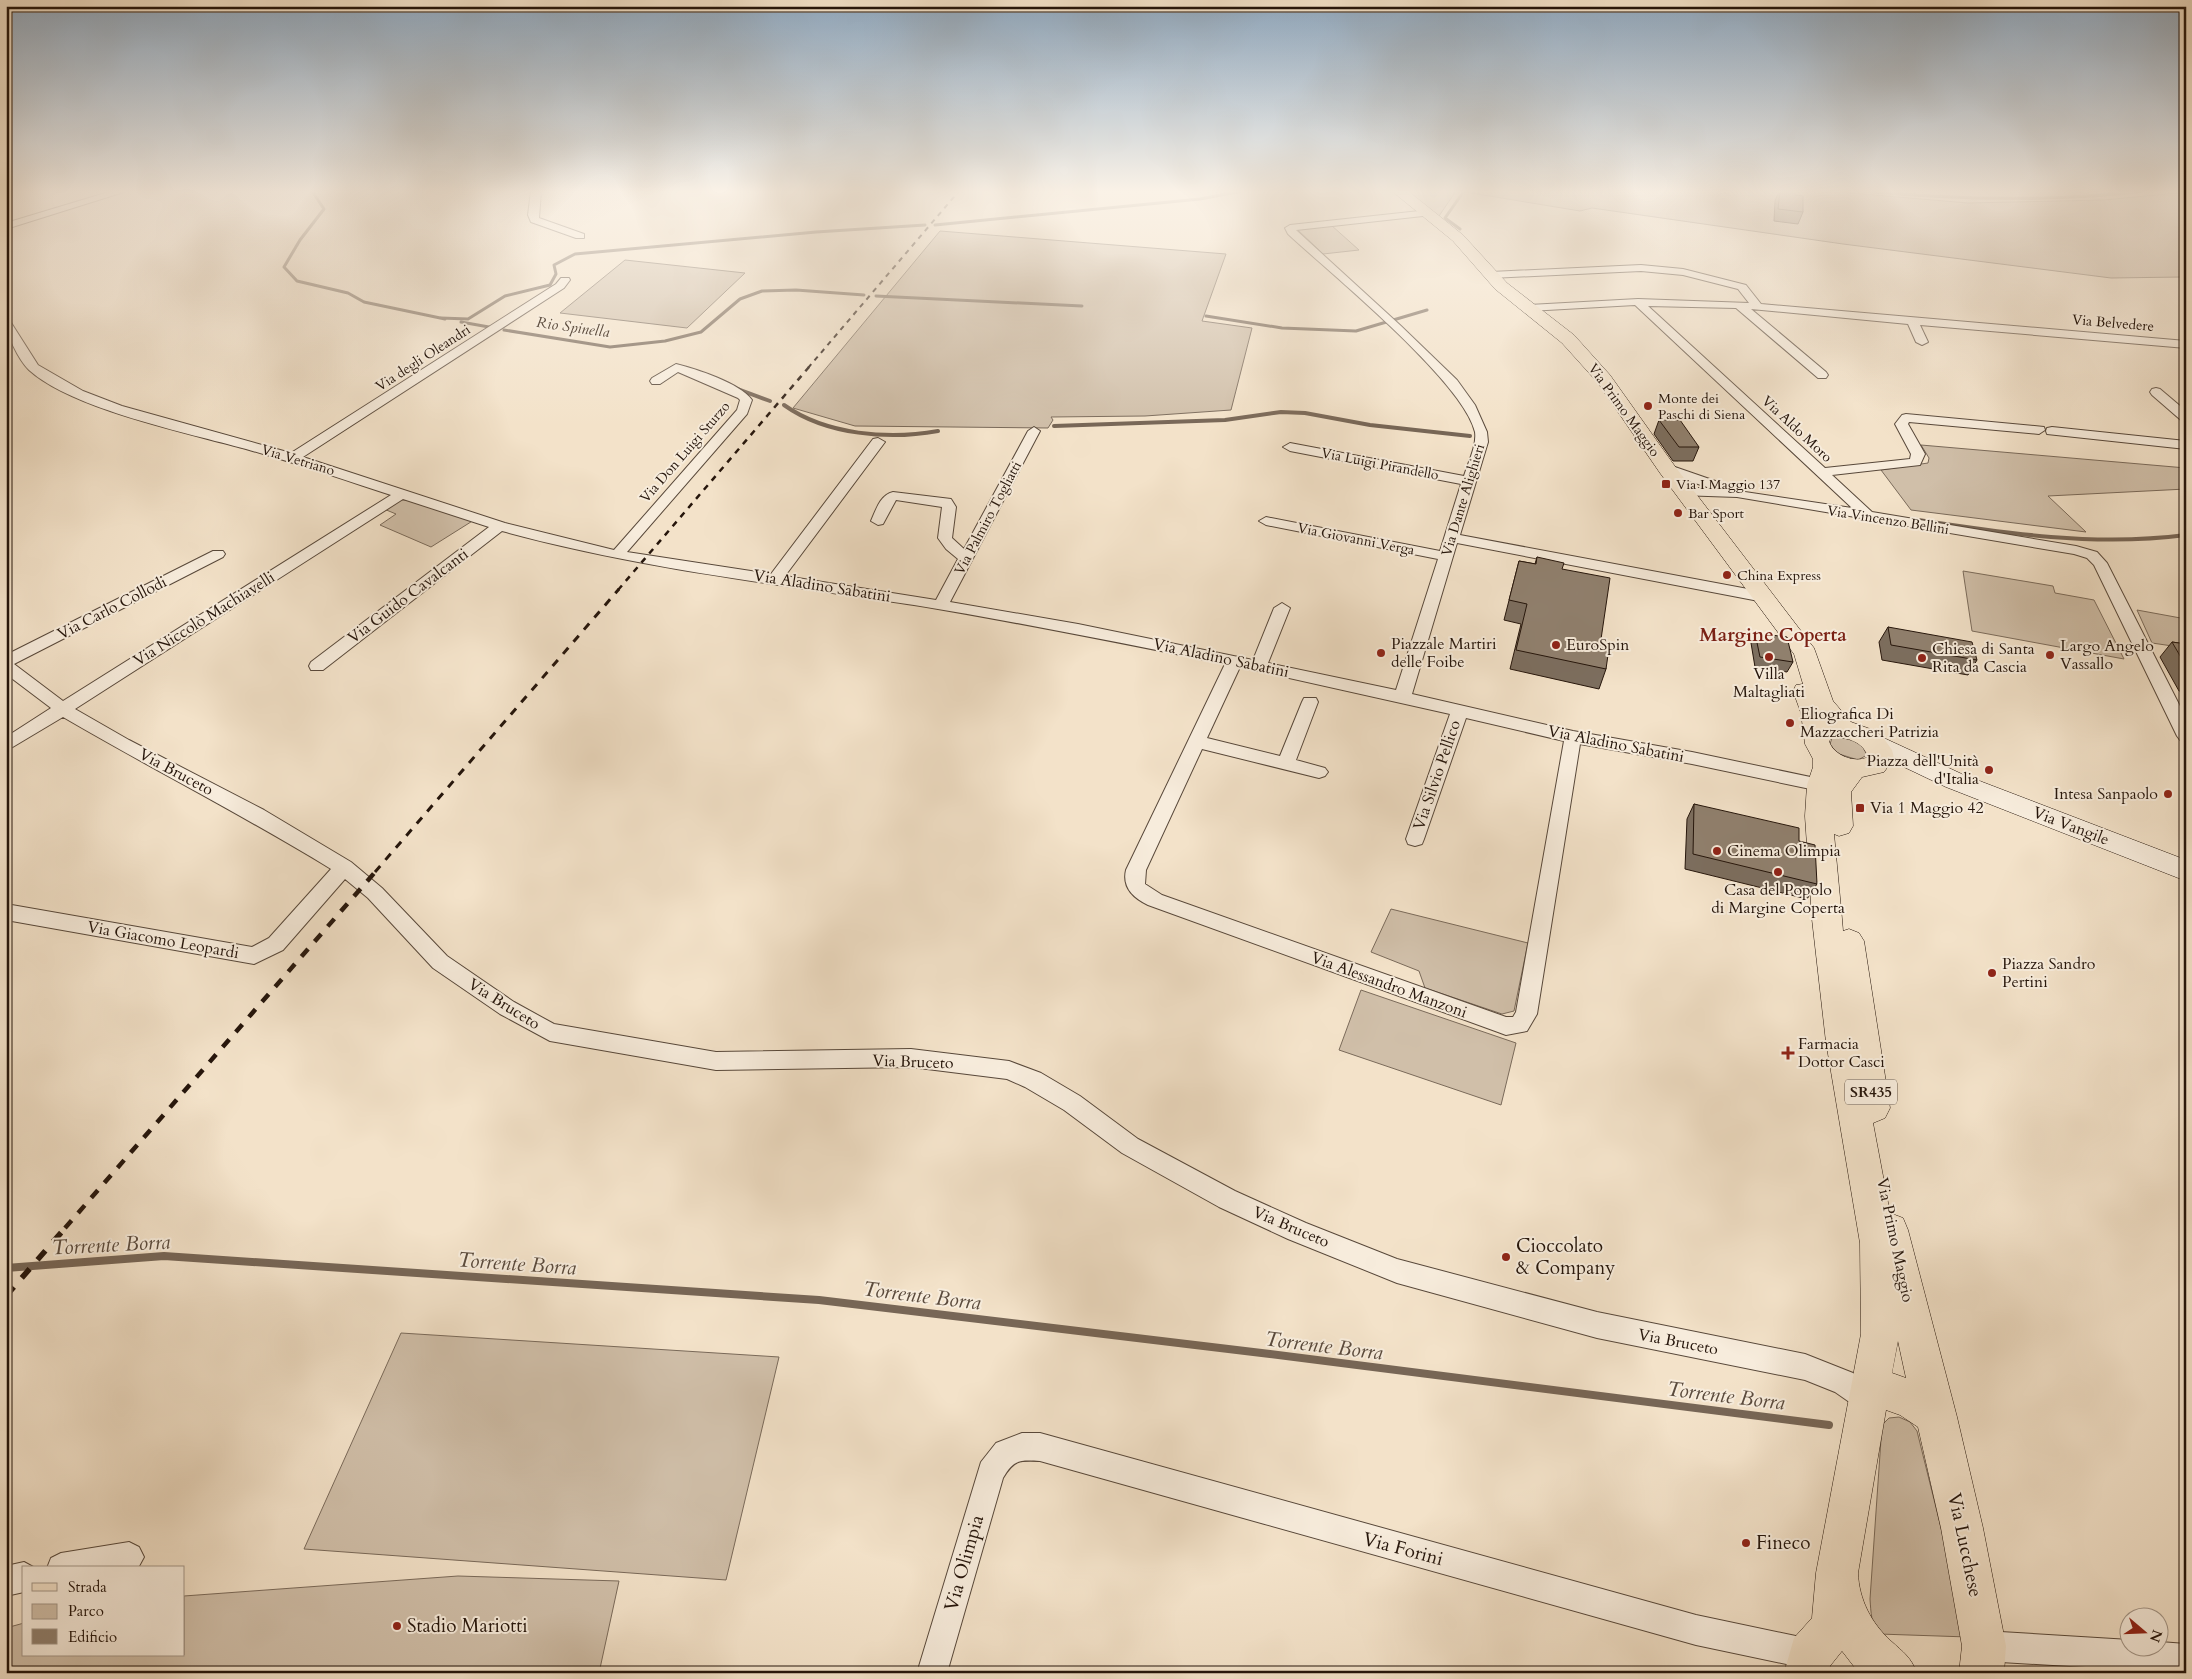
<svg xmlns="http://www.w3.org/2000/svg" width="2192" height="1679" viewBox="0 0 2192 1679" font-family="Cardo,serif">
	<rect width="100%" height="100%" fill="#f3e2c9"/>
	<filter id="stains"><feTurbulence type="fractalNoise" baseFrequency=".004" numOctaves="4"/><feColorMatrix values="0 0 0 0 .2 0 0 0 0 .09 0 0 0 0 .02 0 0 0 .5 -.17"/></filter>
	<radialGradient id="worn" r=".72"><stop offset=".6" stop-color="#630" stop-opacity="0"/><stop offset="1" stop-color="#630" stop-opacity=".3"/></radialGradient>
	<!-- green -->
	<path fill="#d0bfa9" stroke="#7a6a5a" d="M1408 191H1456L1439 216Z
		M1459 191H1827L1968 203 2104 200 2178 193 2186 195V281L2182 277 2111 278 1843 244 1592 208 1580 211Z
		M1331 225 1359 250 1323 254 1297 229Z
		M940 231 1226 254 1202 321 1252 328 1231 410 1145 416 1051 417 1053 420 1048 428 855 426 793 408Z
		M625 260 745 273 687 328 560 313Z
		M1921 445 2186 468V489L2048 496 2086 532 1911 510 1881 470 1928 463 1929 458Z
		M400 500H410L474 520 431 547 380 525 396 514 384 509Z
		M1963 571 2053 586 2055 593 2094 600 2124 659 1972 631Z
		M2137 610 2186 619V648L2152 643Z
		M1837 736 1860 742 1867 755 1858 760 1836 753 1830 744 1832 738Z
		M1391 909 1528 943 1514 1011 1502 1014 1425 988 1419 971 1371 952Z
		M1361 990 1516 1043 1501 1105 1339 1050Z
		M401 1333 779 1357 726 1580 304 1549Z
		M1899 1417 1910 1422 1917 1431 1968 1637 1879 1634C1871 1623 1871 1613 1870 1599L1882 1425 1889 1418Z
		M458 1576 619 1581 599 1673H6V1628L24 1623V1655H184V1596Z"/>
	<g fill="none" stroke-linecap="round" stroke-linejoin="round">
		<!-- stream-far2 -->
		<path stroke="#776656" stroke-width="3" d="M312 191 324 209 300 240 284 267 297 281 348 293 364 302 445 319
			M1864 191C1959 200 2052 202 2147 191
			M935 225 1200 199 1242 191
			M1460 229 1445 218 1464 191
			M876 296 1082 306
			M1206 316 1282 328 1356 331 1427 310
			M441 318 468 319 505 296 550 285 556 274 554 265 575 254 816 232 925 225
			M461 322 489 327
			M504 330 610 347 665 341 701 332 740 299 762 291 796 290 864 295"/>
		<!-- stream-far1 -->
		<path stroke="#776656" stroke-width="4" d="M735 388 770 401
			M784 405C826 435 889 440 938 431
			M1054 426 1225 420 1281 412 1305 413 1370 425 1470 436
			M1912 519C2004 533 2093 547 2186 535"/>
		<!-- stream -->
		<path stroke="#776656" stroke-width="8" d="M6 1268 164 1256 819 1300 1270 1354 1829 1425"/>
		<!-- street casing -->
		<g stroke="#58483a" stroke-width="2">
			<path id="street" d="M112 191H127L6 229V223Z
				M531 191H541L539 218 584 234V238H576L531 222 528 215Z
				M1429 210 1432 211V215L1296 230 1401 326 1457 380 1475 405 1487 432 1488 442 1460 535 1764 592 1772 597 1764 602 1457 543 1412 694 1573 731 1692 752 1820 779 1826 781 1829 785 1826 789 1820 791 1692 764 1580 744 1537 1014 1527 1031 1506 1035 1498 1032 1148 905C1133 898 1122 887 1126 870L1225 664C1121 643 1018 622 914 605 776 584 637 568 502 531L323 670H311L309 666 311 662 489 527 403 499 75 709 129 740 264 810 351 862 382 888 447 956 514 1002 554 1024 716 1052 911 1049 1009 1061 1041 1073 1080 1096 1138 1139 1235 1191 1306 1223 1397 1259 1597 1312 1805 1354 1853 1373 1876 1390 1880 1399 1876 1408 1867 1412 1858 1408 1835 1392 1805 1380 1597 1338 1397 1283 1288 1239 1219 1207 1122 1153 1064 1110 1025 1087 1007 1079 911 1067 716 1070 550 1041 500 1014 433 968 368 898 345 879 283 950 254 964 6 920V904L252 947 269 938 331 869C243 815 152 769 63 717L6 751V737L51 708 6 674V655L213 551H223L225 554 223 557 14 664 63 701 391 495C342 479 295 463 246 449 188 433 72 409 29 370 18 359 6 334 6 320L10 321 38 365 83 391 122 406 291 453 556 284 561 278H569L570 280 564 288 303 457 505 523 614 550 737 410 740 400 738 398 678 372 660 384H652L650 381 652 378 676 364C696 369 740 383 752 400L747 414 627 552 771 574 873 439 878 438 885 442 785 576 936 600 958 559 946 549 938 538 942 507 896 500 883 524 878 525 871 521C876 510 880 495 893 492L951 499 956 507 952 538 964 549 1028 431 1034 427 1040 431 950 602 1078 624 1253 660 1274 608 1282 603 1290 608 1268 663 1396 690 1438 559 1266 525 1259 521 1266 517 1440 551 1461 484 1290 451 1283 447 1290 443 1464 476C1468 463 1477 445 1475 432 1464 382 1330 273 1288 234L1285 228 1290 225ZM1240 667 1450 714 1406 839 1408 844 1415 846 1422 844 1424 839 1466 718 1564 741 1516 1012 1513 1017H1506L1162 895 1145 884 1146 870 1202 749 1319 778 1325 776 1328 772 1325 768 1296 760 1318 702 1316 698H1304L1302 702 1280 756 1207 738Z
				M1641 265 1683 269 1746 285 1761 304 2186 341V348L1920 325 1928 342 1922 345 1916 342 1908 324 1751 309 1826 372 1828 375 1826 378H1818L1736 308 1648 306 1825 468 1910 459 1911 454 1895 424 1902 415 1906 414 2044 427 2045 430 2039 434 1909 422 1908 424 1925 454 1920 465 1832 475 1872 512 2076 546 2097 552 2107 563 2186 718V742L2180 740 2177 736 2094 565 2087 558 2074 554 1737 497 1679 495 1677 492 1684 488H1710L1662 472 1660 469 1662 466H1672L1724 484 1725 489 1852 508 1635 305 1529 311 1523 308 1529 305 1638 299 1749 303 1738 289 1683 275 1641 271 1491 278 1486 275 1491 272Z
				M2156 388 2160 389 2186 411V422L2182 421 2152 395 2150 392 2152 389Z
				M2052 427 2186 441V449L2047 434 2046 431 2047 428Z
				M1022 1433H1040L1696 1615 1810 1639 1821 1643 1825 1654 1821 1665 1810 1669 1696 1645 1040 1461C1020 1460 1014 1459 1003 1478L947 1673H917L981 1462 996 1443Z
				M129 1542 139 1547 144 1557 138 1568H47L51 1558 61 1553Z
				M24 1562 35 1568H24V1592L6 1596V1566Z
				M1984 1631 2130 1640V1646H2160V1642L2186 1644V1673L1984 1661 1973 1657 1969 1646 1973 1635Z"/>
		</g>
		<!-- secondary casing -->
		<g stroke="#25150b" stroke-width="1">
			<path id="secondary" d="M1873 733 1964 775 2186 860V881L1946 787 1864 748 1860 742 1864 736Z"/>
		</g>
		<!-- primary casing -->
		<g stroke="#25150b" stroke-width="1">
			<path id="primary" d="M1392 191H1408L1463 235 1507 283 1574 335 1610 375 1674 465 1814 648 1833 701 1851 722 1873 730 1882 736 1892 750 1894 758 1884 772 1862 777 1851 792 1853 826 1849 833 1839 836 1834 834 1842 919 1843 931 1849 929 1859 933 1864 941 1890 1108 1885 1118 1873 1123 1890 1213 1903 1218 1908 1230 1957 1417 1983 1528 2006 1646 2004 1673H1959L1962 1646 1941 1528 1918 1427 1900 1415 1886 1410 1858 1573C1859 1599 1871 1623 1891 1641 1904 1653 1910 1656 1917 1673H1859L1842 1651 1830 1666 1829 1673H1784L1794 1638 1812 1618 1816 1573 1861 1334 1860 1243 1826 1042 1812 919 1805 816 1807 785 1813 767V759L1805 744 1801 713 1793 691 1796 685 1803 684 1794 654 1660 473 1598 383 1562 343 1495 289 1453 241ZM1832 738C1846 736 1864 742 1868 757 1855 764 1833 755 1829 741ZM1898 1341 1906 1378 1892 1373Z"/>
		</g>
		<!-- street -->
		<use href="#street" fill="#f7ecdc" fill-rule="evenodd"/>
		<!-- secondary -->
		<use href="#secondary" fill="#f7ecdc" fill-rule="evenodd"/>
		<!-- primary -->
		<use href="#primary" fill="#f3e2c9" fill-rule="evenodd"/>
		<!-- rail-far4 -->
		<path stroke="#25150b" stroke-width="2" stroke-dasharray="5 5" stroke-linecap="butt" d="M808 368 959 191"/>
		<!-- rail-far3 -->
		<path stroke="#25150b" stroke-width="2.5" stroke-dasharray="6 6" stroke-linecap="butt" d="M618 590 809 367"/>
		<!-- rail-far2 -->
		<path stroke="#25150b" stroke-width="3" stroke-dasharray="8 8" stroke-linecap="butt" d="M375 872 619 589"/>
		<!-- rail-far1 -->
		<path stroke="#25150b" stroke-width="4.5" stroke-dasharray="10 10" stroke-linecap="butt" d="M65 1228 376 871"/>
		<!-- rail -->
		<path stroke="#25150b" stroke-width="5.5" stroke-dasharray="12 12" stroke-linecap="butt" d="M6 1296 66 1227"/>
	</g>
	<!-- wall -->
	<path fill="#7c6e5f" stroke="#25150b" d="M1779 191H1793L1795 195 1803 212 1798 224 1774 221 1775 201Z
		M1659 420 1699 447 1693 461H1673L1654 434Z
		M1537 557 1562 569 1600 646 1606 669 1599 689 1510 669 1521 624 1504 620 1519 561 1535 564Z
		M1888 627 1977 660 1968 675 1882 660 1879 642Z
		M1755 633 1793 662 1787 672 1755 667 1751 643Z
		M2172 642 2186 644V692L2179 691 2160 657Z
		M1694 804 1799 841 1817 884 1807 899 1685 869 1687 819Z"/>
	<!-- building -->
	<path fill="#90806e" stroke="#25150b" d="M1780 191 1795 192V195L1803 196V212L1778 209Z
		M1659 420H1680L1699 447H1679Z
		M1537 557 1564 563 1562 569 1610 578 1600 646 1609 648 1606 669 1516 650 1527 604 1509 600 1519 561 1536 564Z
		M1888 627 1972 642 1977 660 1891 645Z
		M1755 633 1787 637 1793 662 1760 657Z
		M2172 642 2186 644V666Z
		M1694 804 1799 828V841L1815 845 1817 884 1693 854Z"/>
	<!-- sky -->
	<linearGradient id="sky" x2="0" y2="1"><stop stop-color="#90aac2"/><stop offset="0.45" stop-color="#faf2e7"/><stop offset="1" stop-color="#faf2e7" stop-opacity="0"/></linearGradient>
	<rect width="2192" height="426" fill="url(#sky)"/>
	<!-- markers -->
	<g fill="#8f2418" stroke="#f7ecdc" stroke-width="2">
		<circle cx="1648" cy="406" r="5"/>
		<rect x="1661" y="479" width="10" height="10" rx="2.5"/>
		<circle cx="1678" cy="513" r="5"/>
		<circle cx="1727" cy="575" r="5"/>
		<circle cx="1556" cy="645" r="5"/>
		<circle cx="1381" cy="653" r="5"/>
		<circle cx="2050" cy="655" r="5"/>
		<circle cx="1769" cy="657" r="5"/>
		<circle cx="1922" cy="658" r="5"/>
		<circle cx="1790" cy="723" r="5"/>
		<circle cx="1989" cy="770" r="5"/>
		<circle cx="2168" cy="794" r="5"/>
		<rect x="1855" y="803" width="10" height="10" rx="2.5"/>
		<circle cx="1717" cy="851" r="5"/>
		<circle cx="1778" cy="872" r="5"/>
		<circle cx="1992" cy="973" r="5"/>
		<path d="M1785.5 1045.5h5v5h5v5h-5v5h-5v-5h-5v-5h5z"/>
		<circle cx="1506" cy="1257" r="5"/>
		<circle cx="1746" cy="1543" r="5"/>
		<circle cx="397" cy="1626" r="5"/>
	</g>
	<g text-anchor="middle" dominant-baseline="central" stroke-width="4" stroke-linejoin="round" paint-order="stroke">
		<!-- far-street labels -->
		<g font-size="14" fill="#25150b" stroke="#f7ecdc">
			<text transform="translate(2113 323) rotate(5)">Via Belvedere</text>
			<text transform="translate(423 358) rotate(-33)">Via degli Oleandri</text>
			<text transform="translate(1624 410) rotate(54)">Via Primo Maggio</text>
			<text transform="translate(1797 429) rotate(43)">Via Aldo Moro</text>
			<text transform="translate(685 452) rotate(-49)">Via Don Luigi Sturzo</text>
			<text transform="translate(298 460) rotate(17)">Via Vetriano</text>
			<text transform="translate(1380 464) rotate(11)">Via Luigi Pirandello</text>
			<text transform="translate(1463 500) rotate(-73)">Via Dante Alighieri</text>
			<text transform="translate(988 518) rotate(-62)">Via Palmiro Togliatti</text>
			<text transform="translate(1888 520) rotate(9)">Via Vincenzo Bellini</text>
			<text transform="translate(1356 539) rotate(11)">Via Giovanni Verga</text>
		</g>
		<!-- far-poi labels -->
		<g font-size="14" fill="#25150b" stroke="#f7ecdc" text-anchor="start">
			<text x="1658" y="398">Monte dei<tspan x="1658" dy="16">Paschi di Siena</tspan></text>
			<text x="1676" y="484">Via I Maggio 137</text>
			<text x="1688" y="513">Bar Sport</text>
			<text x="1737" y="575">China Express</text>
		</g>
		<!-- far-water labels -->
		<g font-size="15" font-style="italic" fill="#5b4b3d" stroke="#f7ecdc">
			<text transform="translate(573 327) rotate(8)">Rio Spinella</text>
		</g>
		<!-- shield labels -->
		<rect fill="#f7ecdc" stroke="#64564a" stroke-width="1" x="1845" y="1079.5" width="52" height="25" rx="4"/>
		<g font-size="15" font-weight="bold" fill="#25150b">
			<text x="1871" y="1092">SR435</text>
		</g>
		<!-- street labels -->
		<g font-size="16" fill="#25150b" stroke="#f7ecdc">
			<text transform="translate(822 586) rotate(9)">Via Aladino Sabatini</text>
			<text transform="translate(408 596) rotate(-37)">Via Guido Cavalcanti</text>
			<text transform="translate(112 608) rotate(-27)">Via Carlo Collodi</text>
			<text transform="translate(204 619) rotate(-32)">Via Niccolò Machiavelli</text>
			<text transform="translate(1221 658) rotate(12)">Via Aladino Sabatini</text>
			<text transform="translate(1616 744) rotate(11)">Via Aladino Sabatini</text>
			<text transform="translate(176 772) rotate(28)">Via Bruceto</text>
			<text transform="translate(1437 775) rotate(-71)">Via Silvio Pellico</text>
			<text transform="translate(2071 826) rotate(21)">Via Vangile</text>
			<text transform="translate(163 940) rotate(10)">Via Giacomo Leopardi</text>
			<text transform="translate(1389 985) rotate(20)">Via Alessandro Manzoni</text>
			<text transform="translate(504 1004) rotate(32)">Via Bruceto</text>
			<text transform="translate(913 1062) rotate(2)">Via Bruceto</text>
			<text transform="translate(1291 1227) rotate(23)">Via Bruceto</text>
			<text transform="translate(1895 1240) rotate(78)">Via Primo Maggio</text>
			<text transform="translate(1678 1342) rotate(11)">Via Bruceto</text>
		</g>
		<!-- poi labels -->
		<g font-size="16" fill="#25150b" stroke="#f7ecdc" text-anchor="start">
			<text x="1391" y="644">Piazzale Martiri<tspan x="1391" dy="18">delle Foibe</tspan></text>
			<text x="1566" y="645">EuroSpin</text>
			<text x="2060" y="646">Largo Angelo<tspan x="2060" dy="18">Vassallo</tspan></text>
			<text x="1932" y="649">Chiesa di Santa<tspan x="1932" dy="18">Rita da Cascia</tspan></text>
			<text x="1769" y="674" text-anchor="middle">Villa<tspan x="1769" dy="18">Maltagliati</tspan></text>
			<text x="1800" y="714">Eliografica Di<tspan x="1800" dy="18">Mazzaccheri Patrizia</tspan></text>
			<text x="1979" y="761" text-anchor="end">Piazza dell'Unità<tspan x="1979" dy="18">d'Italia</tspan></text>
			<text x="2158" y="794" text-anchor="end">Intesa Sanpaolo</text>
			<text x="1870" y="808">Via 1 Maggio 42</text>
			<text x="1727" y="851">Cinema Olimpia</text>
			<text x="1778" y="890" text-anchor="middle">Casa del Popolo<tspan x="1778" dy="18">di Margine Coperta</tspan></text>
			<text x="2002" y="964">Piazza Sandro<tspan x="2002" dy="18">Pertini</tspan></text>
			<text x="1798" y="1044">Farmacia<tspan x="1798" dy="18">Dottor Casci</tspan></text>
		</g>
		<!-- quarter labels -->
		<g font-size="19" font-weight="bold" fill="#7a1f14" stroke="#f7ecdc">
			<text x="1773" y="635">Margine Coperta</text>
		</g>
		<!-- near-poi labels -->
		<g font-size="19" fill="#25150b" stroke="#f7ecdc" text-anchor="start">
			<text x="1516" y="1246">Cioccolato<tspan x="1516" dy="22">&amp; Company</tspan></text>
			<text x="1756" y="1543">Fineco</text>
			<text x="407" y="1626">Stadio Mariotti</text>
		</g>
		<!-- near-street labels -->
		<g font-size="19" fill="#25150b" stroke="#f7ecdc">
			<text transform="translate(1965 1545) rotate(78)">Via Lucchese</text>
			<text transform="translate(1403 1549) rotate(15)">Via Forini</text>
			<text transform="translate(964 1563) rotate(-74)">Via Olimpia</text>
		</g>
		<!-- near-water labels -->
		<g font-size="21" font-style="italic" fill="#5b4b3d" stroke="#f7ecdc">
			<text transform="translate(111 1245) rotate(-3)">Torrente Borra</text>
			<text transform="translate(517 1264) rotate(4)">Torrente Borra</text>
			<text transform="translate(922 1296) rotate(7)">Torrente Borra</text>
			<text transform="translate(1324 1346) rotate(7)">Torrente Borra</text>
			<text transform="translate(1726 1396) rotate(7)">Torrente Borra</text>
		</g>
	</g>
	<!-- margin -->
	<rect width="2192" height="1679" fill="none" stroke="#f3e2c9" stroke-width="25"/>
	<rect x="8" y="8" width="2177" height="1664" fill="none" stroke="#25150b" stroke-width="2.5"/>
	<rect x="12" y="12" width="2167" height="1654" fill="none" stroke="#25150b"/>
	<!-- legend -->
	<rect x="22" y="1566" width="162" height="90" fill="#f7ecdc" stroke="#a39688"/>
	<rect x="32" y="1583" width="25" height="8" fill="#f3e2c9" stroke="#a39688"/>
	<text x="68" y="1592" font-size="15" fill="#25150b">Strada</text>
	<rect x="32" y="1604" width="25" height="15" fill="#d0bfa9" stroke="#a39688"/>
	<text x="68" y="1616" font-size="15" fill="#25150b">Parco</text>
	<rect x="32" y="1629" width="25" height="15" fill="#90806e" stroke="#a39688"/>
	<text x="68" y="1642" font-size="15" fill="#25150b">Edificio</text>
	<!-- north arrow -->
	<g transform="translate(2144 1632) rotate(109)"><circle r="24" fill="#f7ecdc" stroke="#a39688"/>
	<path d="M0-4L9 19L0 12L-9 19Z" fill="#8f2418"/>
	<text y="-8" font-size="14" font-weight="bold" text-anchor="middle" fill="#25150b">N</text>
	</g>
	<rect width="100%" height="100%" filter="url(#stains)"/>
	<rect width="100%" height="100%" fill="url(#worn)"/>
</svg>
